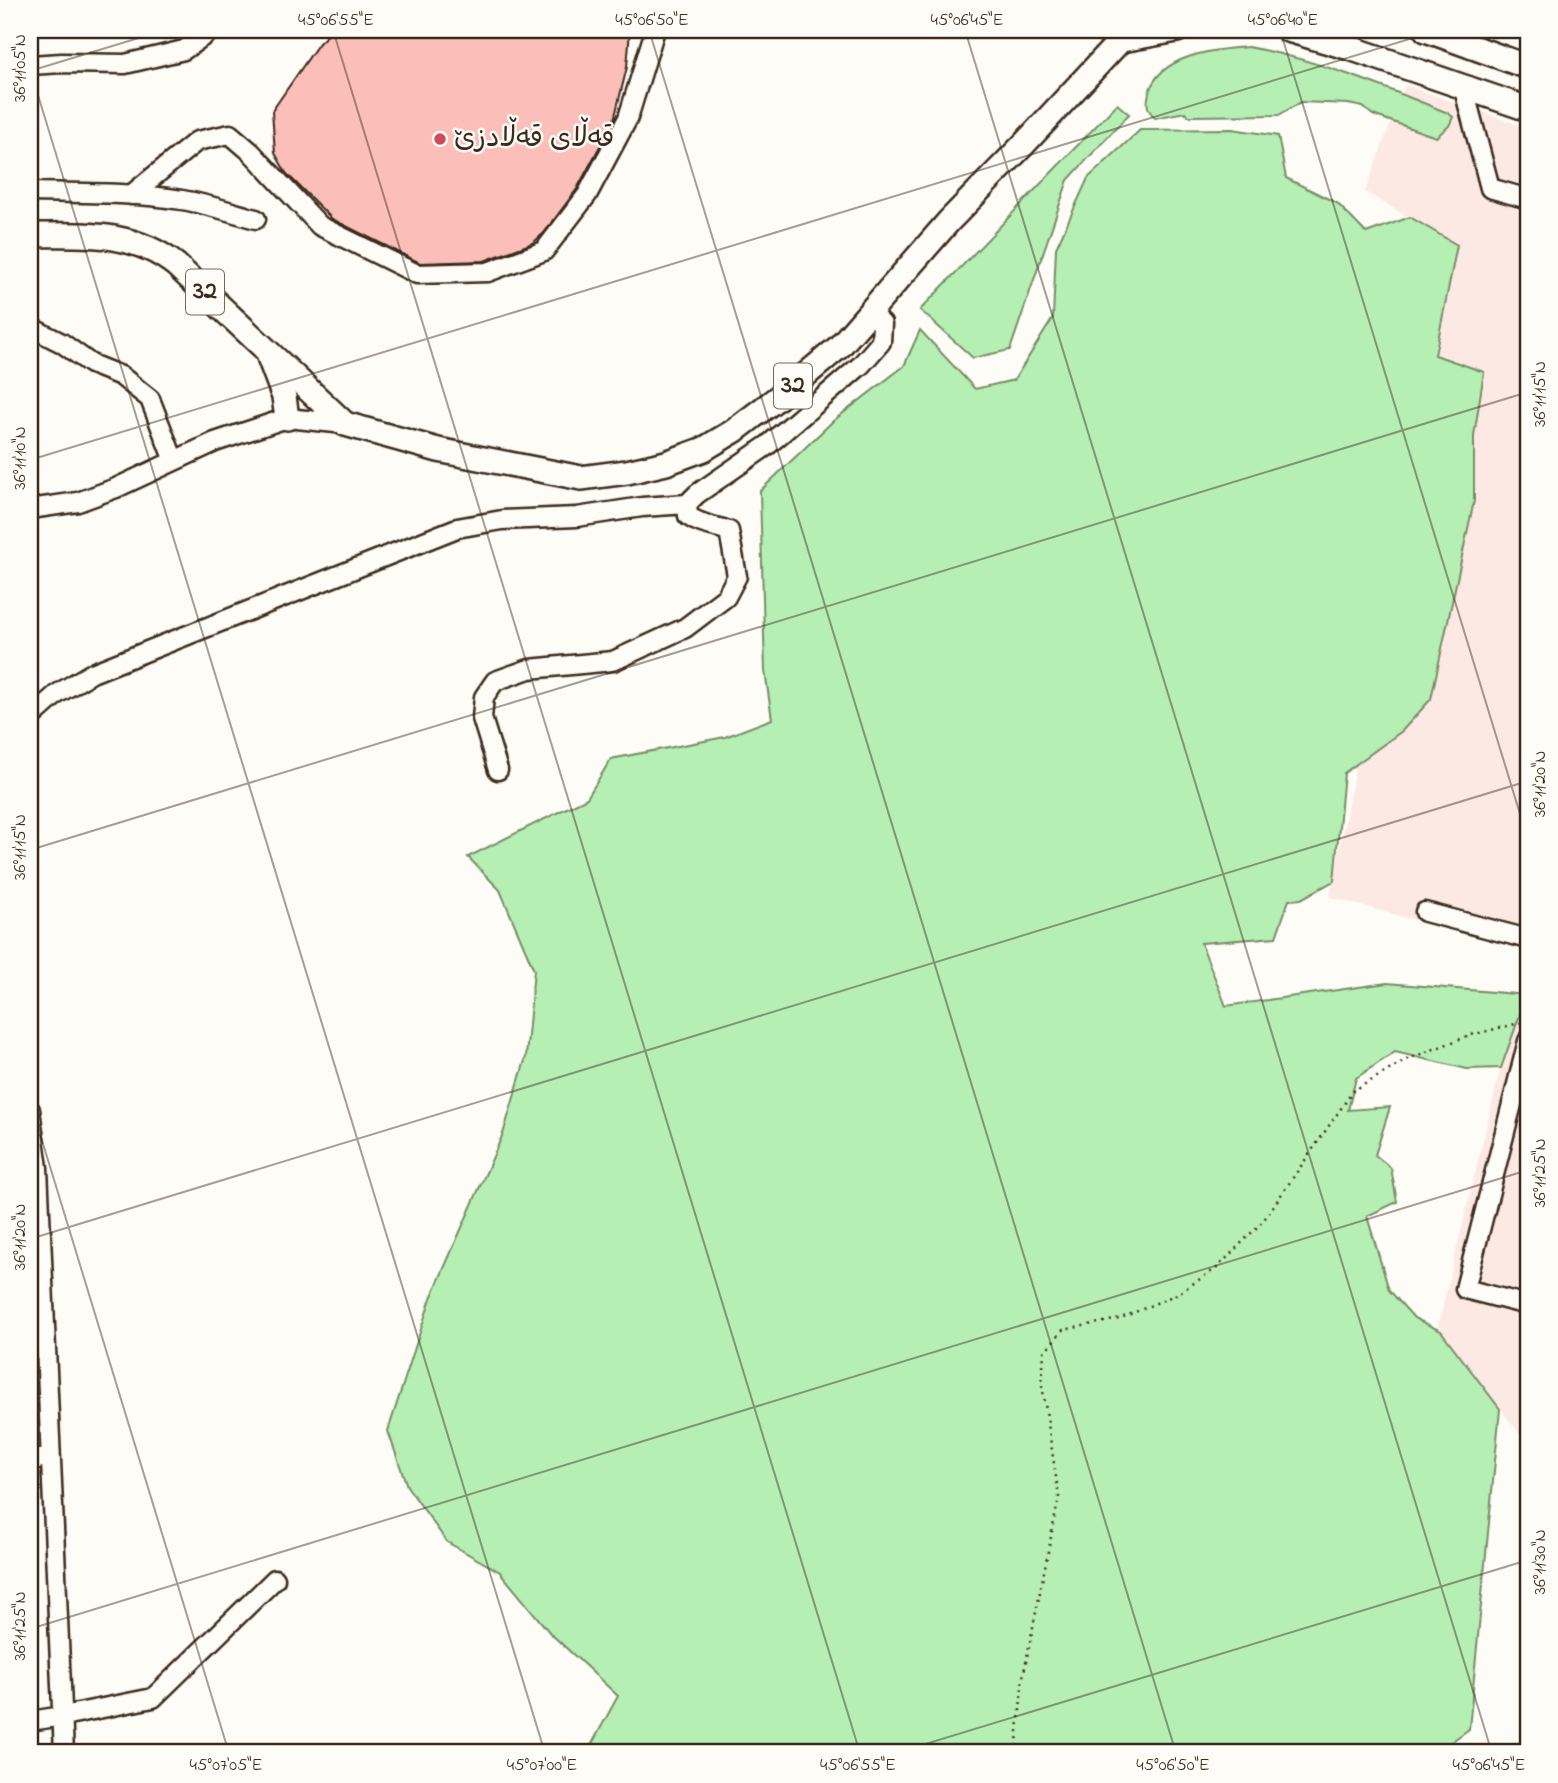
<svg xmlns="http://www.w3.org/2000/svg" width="1558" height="1783" viewBox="0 0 1558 1783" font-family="'Indie Flower','Playpen Sans Arabic',sans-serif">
	<rect width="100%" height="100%" fill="#fdfcf7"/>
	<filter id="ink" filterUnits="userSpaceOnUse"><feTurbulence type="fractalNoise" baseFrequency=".0143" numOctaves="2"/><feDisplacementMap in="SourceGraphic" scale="14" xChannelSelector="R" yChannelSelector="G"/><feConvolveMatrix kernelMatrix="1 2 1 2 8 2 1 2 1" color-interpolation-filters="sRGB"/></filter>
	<g filter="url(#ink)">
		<!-- built -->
		<path fill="#fce9e4" d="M1405 85 1528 128V951L1330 897 1457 245 1365 192Z
			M1528 955V1445L1438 1326Z"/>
		<!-- green -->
		<path fill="#b6efb3" stroke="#788c68" stroke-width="2" d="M1248 47C1318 60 1382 86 1448 113L1453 117 1449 126 1436 137 1373 115 1363 107 1348 104 1301 102 1279 115 1189 116 1185 112 1155 118C1147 109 1146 105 1149 93 1159 55 1215 49 1248 47Z
			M1117 104 1129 114 1068 180 1010 350 973 358 920 310Z
			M1232 129 1278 136 1286 178 1337 203 1366 233 1410 217 1457 245 1435 355 1484 372 1474 436V501L1431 699 1402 731 1344 773 1334 881 1301 899 1289 900 1276 937 1201 943 1226 1006 1387 983 1527 995 1501 1068 1467 1069 1395 1052 1356 1078 1348 1110 1390 1107 1375 1155 1391 1168 1397 1202 1367 1216 1389 1290 1414 1318 1441 1331 1500 1409 1469 1729 1436 1753H587L618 1696 550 1633 500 1572 447 1542 407 1486 388 1431 431 1298 503 1134 526 1057 534 970 500 890 468 857 587 798 611 759 725 737 772 719 765 671 760 491 833 421 904 366 920 330 975 389 1014 380 1053 318 1056 248 1088 178 1140 130Z"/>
		<!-- building -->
		<path fill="#fbbeb9" stroke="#3b2a1e" stroke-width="2" d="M333 30H630L627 67 614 120 577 189 544 233 533 243 484 261 420 263 332 219 286 173 275 153 272 111 319 43Z"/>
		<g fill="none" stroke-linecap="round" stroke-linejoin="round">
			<!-- minor casing -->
			<g stroke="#3b2a1e" stroke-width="23">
				<path id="minor" d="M30 65 62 63 125 64 184 50 212 30
					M1463 86 1490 188 1528 199
					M30 192C80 193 132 192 182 200 207 204 231 212 256 219
					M131 195 197 141 230 134 251 152 320 226 417 274 488 272 544 251 587 195 628 118 655 30
					M30 327 62 343 91 364 121 376 150 399 174 461
					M30 509 78 502 116 488 215 442 287 418 345 424
					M30 718 57 694 92 673 457 528 502 520 577 517 642 507 687 504
					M498 770 482 718 484 697 495 681 529 669 613 661 685 628 726 597 737 576 729 531C715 526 700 525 688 516L687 504 697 494 768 445 861 365 881 342 882 324 869 312
					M1425 912 1528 939
					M1528 1041 1465 1289 1528 1305
					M30 1110 38 1168 64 1753
					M30 1461 49 1456
					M30 1721 63 1716 153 1698 275 1579"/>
			</g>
			<!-- major casing -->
			<g stroke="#3b2a1e" stroke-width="28">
				<path id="major" d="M1288 30 1353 49 1528 109
					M1426 30 1528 67
					M1122 40 1177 30
					M30 235C83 235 132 230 176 265L345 424 438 450 581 478 627 472 666 463 704 449 734 431 784 393 840 346 949 221 1025 143 1130 30
					M269 357 284 397 287 418"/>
			</g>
			<!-- path -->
			<path stroke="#3b2a1e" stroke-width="2.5" stroke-dasharray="2 5" stroke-linecap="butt" d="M1016 1753 1023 1677 1059 1497 1042 1384 1044 1352 1063 1330 1119 1319 1177 1294 1217 1268 1263 1221 1353 1091 1408 1059 1471 1035 1528 1021"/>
			<!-- minor -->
			<use href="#minor" stroke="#fdfcf7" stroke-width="18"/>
			<!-- major -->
			<use href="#major" stroke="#fdfcf7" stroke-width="23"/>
		</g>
	</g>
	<!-- ticks -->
	<path fill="none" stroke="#3b2a1e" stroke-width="2" stroke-opacity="0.45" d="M333 30 860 1753M649 30 1176 1753M965 30 1492 1753M1280 30 1528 840M30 69 545 1753M30 71 165 30M30 460 1439 30M30 850 1528 392M30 1101 229 1753M30 1239 1528 781M30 1629 1528 1170M896 1753 1528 1560"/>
	<!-- markers -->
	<circle fill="#d1495b" stroke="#fdfcf7" stroke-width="2.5" cx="440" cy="139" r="7"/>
	<g text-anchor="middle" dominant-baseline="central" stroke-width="5" stroke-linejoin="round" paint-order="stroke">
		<!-- shield labels -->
		<g fill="#fdfcf7" stroke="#75695f" stroke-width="2">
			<rect x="186" y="269.5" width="38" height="45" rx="5"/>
			<rect x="774" y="363.5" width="38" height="45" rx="5"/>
		</g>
		<g font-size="26" font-weight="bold" fill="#3b2a1e">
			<text x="205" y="292">32</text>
			<text x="793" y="386">32</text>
		</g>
		<!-- poi labels -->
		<g font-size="28" fill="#3b2a1e" stroke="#fdfcf7" text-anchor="start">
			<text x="454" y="139">قەڵای قەڵادزێ</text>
		</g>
	</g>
	<!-- margin -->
	<rect width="1558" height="1783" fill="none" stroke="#fdfcf7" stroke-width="77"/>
	<rect x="38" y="38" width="1482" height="1706" fill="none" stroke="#3b2a1e" stroke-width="2.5"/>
	<g font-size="18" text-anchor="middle" fill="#3b2a1e">
		<text x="336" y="25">45°06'55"E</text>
		<text x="652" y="25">45°06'50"E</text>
		<text x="967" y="25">45°06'45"E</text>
		<text x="1283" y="25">45°06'40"E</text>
		<text transform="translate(19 68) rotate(-90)" y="6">36°11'05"N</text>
		<text transform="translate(1539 394) rotate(-90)" y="6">36°11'15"N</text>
		<text transform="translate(19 458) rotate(-90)" y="6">36°11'10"N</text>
		<text transform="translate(1539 784) rotate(-90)" y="6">36°11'20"N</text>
		<text transform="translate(19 847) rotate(-90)" y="6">36°11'15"N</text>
		<text transform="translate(1539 1173) rotate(-90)" y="6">36°11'25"N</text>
		<text transform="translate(19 1237) rotate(-90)" y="6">36°11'20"N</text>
		<text transform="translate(1539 1562) rotate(-90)" y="6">36°11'30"N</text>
		<text transform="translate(19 1626) rotate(-90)" y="6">36°11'25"N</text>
		<text x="226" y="1770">45°07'05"E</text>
		<text x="542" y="1770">45°07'00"E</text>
		<text x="858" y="1770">45°06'55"E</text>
		<text x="1173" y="1770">45°06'50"E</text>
		<text x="1489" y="1770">45°06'45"E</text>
	</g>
</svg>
